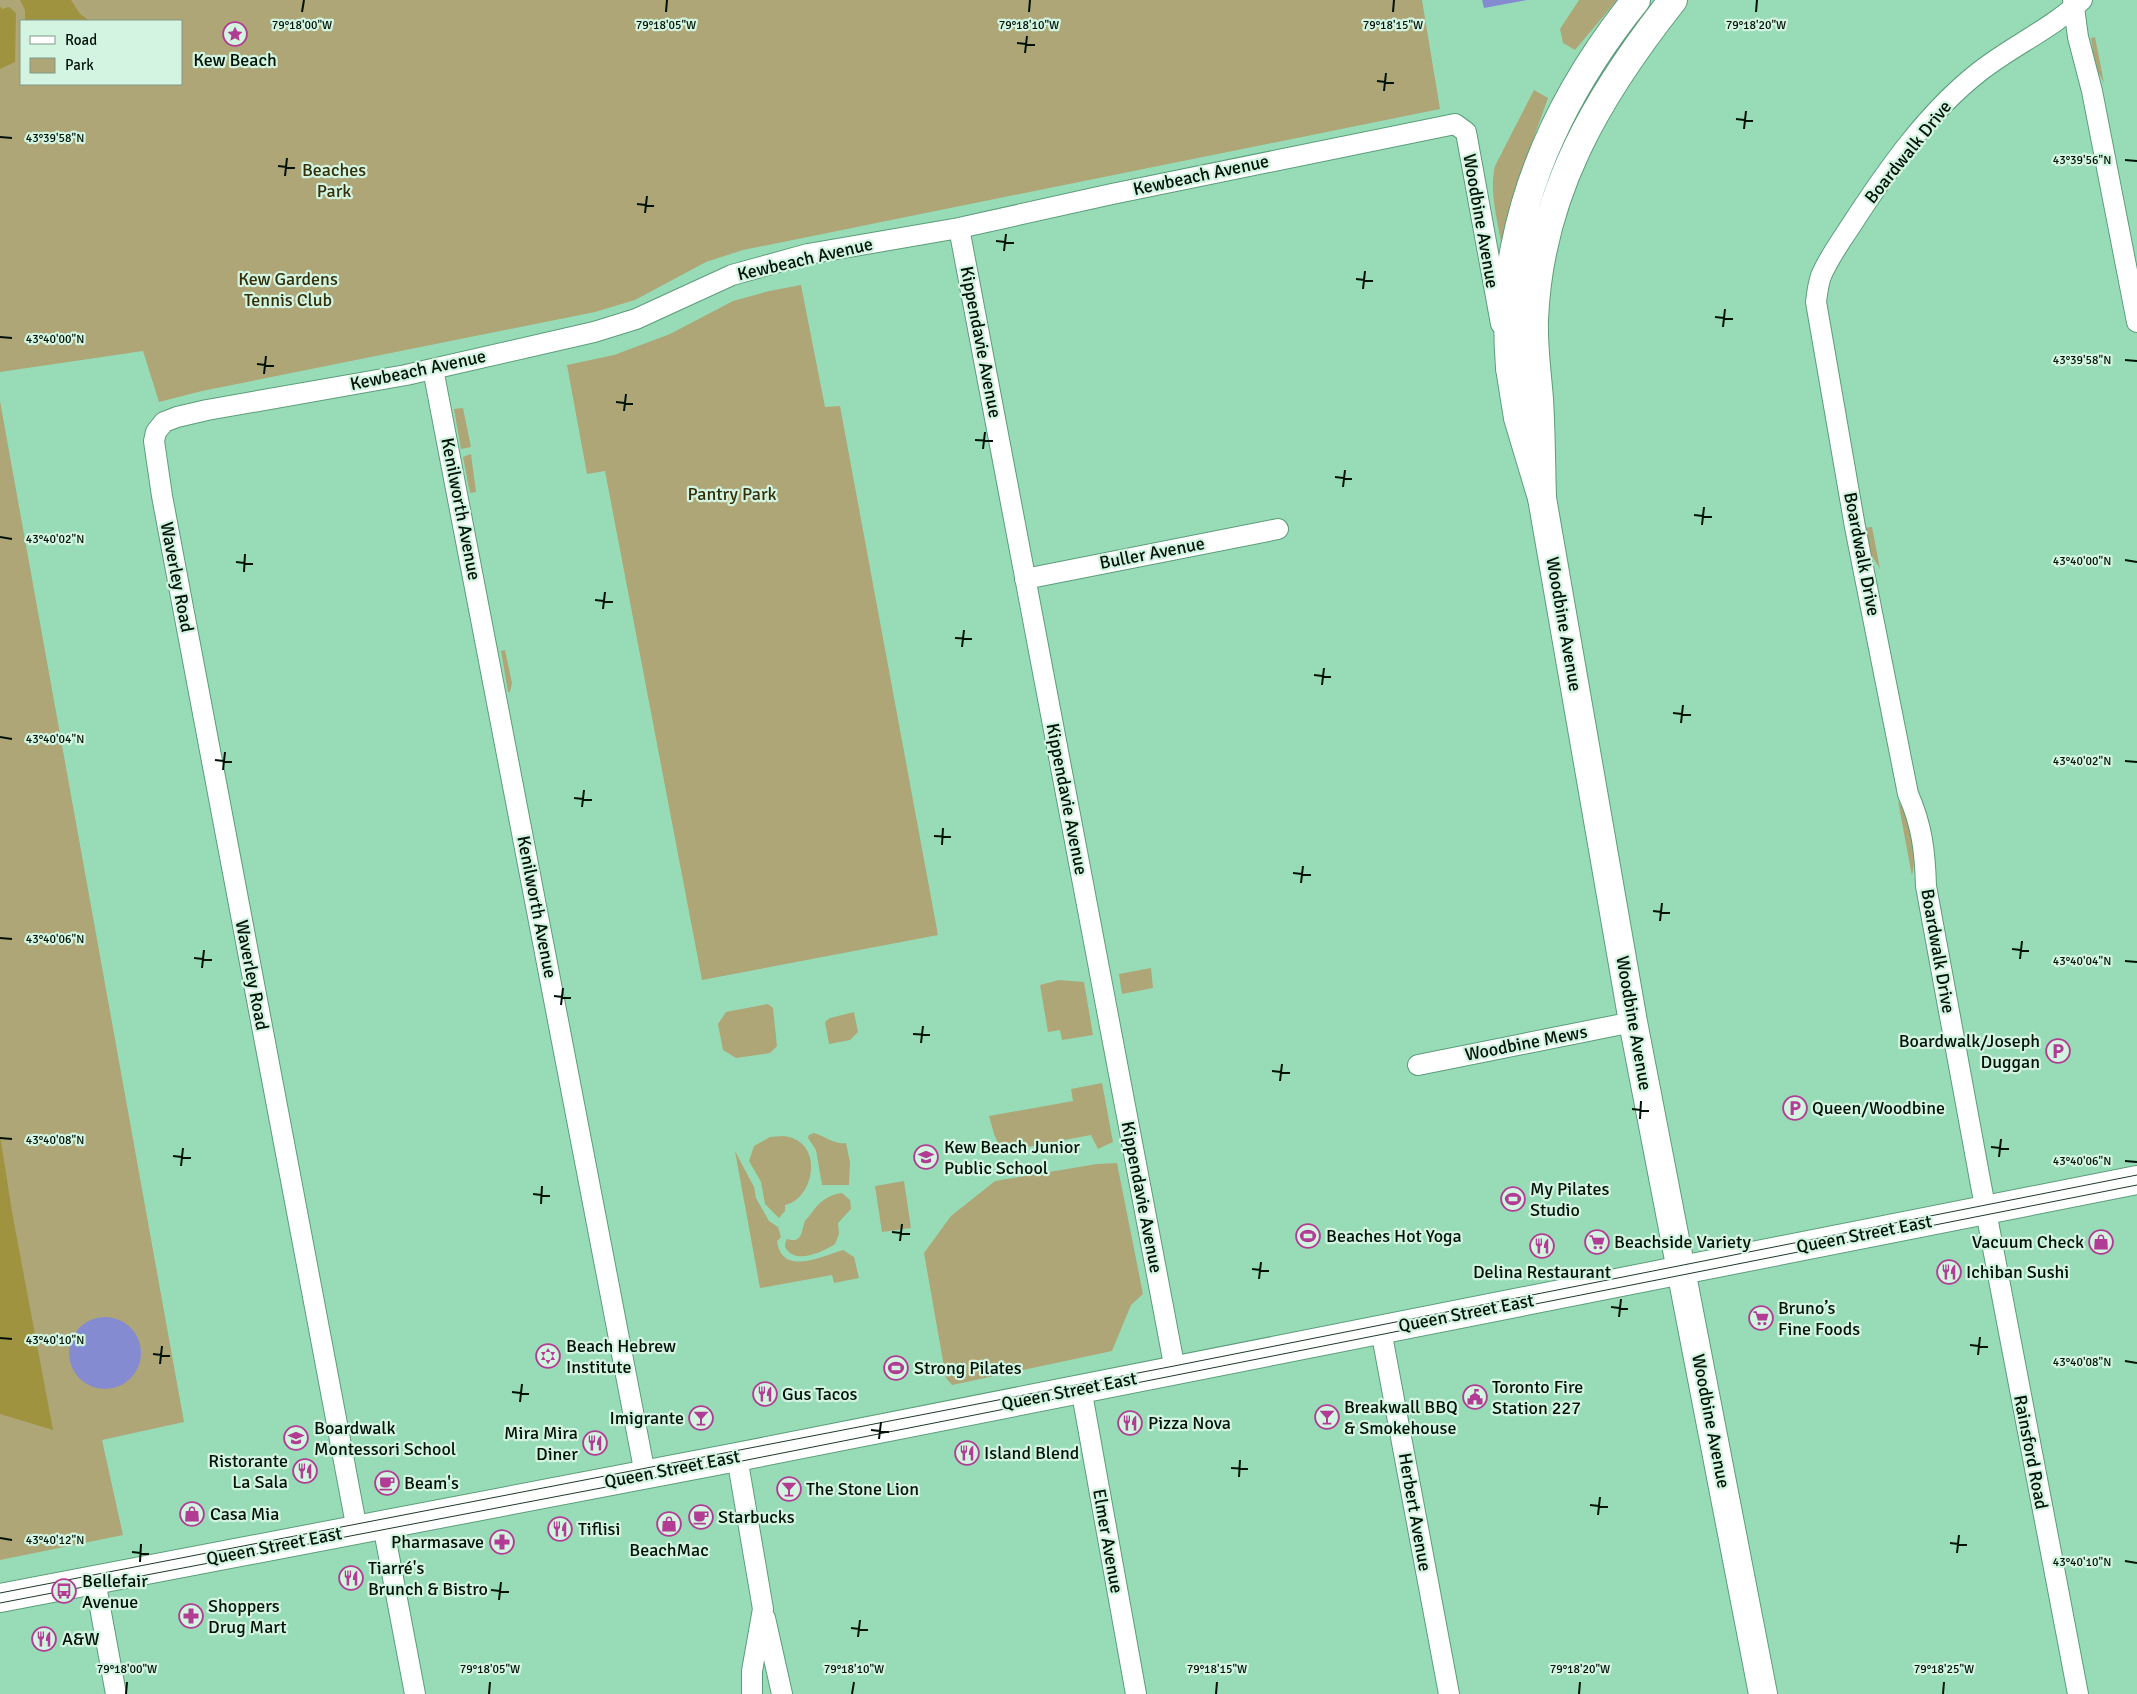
<svg xmlns="http://www.w3.org/2000/svg" width="2137" height="1694" viewBox="0 0 2137 1694" font-family="Signika,sans-serif">
	<rect width="100%" height="100%" fill="#98dcb7"/>
	<!-- green -->
	<path fill="#aea677" fill-rule="evenodd" d="M0 0H1422L1440 109 743 250 706 262 635 300 595 312 202 391 159 402 143 351 0 372ZM21 21H181V84H21Z
		M1579 0H1617L1575 50 1563 43 1560 29Z
		M2095 37 2104 83 2095 66 2091 38Z
		M1534 90 1548 98 1511 201 1501 242C1497 217 1489 191 1495 166Z
		M801 285 825 407 840 406 938 935 702 980 605 471 587 474 567 365 614 355 670 334 733 301 769 291Z
		M0 401 184 1422 102 1440 123 1535 0 1560Z
		M463 408 471 447 461 449 454 409Z
		M471 454 476 492 470 493 463 457Z
		M1872 527 1880 569 1870 553 1865 528Z
		M505 650 512 683 510 692H508L501 651Z
		M1898 801C1912 821 1917 851 1912 876Z
		M1151 968 1153 988 1122 994 1119 974Z
		M1059 980 1084 982 1093 1035 1062 1040 1060 1030 1048 1032 1040 985Z
		M768 1004 773 1008 777 1046 770 1053 736 1058 723 1050 718 1024 726 1012Z
		M854 1012 858 1032 850 1040 829 1044 825 1022 830 1018Z
		M1102 1083 1113 1142 1098 1149 1091 1135 1002 1152 994 1134 989 1116 1073 1101 1071 1089Z
		M814 1133C825 1136 835 1145 846 1143L850 1162 849 1185H822L816 1150 808 1138 809 1135Z
		M783 1136C826 1140 814 1200 785 1205V1211L779 1218 765 1204 761 1182 749 1161 754 1146 770 1137Z
		M735 1151 754 1187 756 1198 769 1221 778 1227 781 1237 777 1241C782 1277 822 1256 843 1250L854 1257 859 1278 834 1283 832 1275 760 1288Z
		M1117 1163 1143 1294 1131 1305 1112 1351 952 1385 946 1378 924 1253 951 1216 995 1181 1097 1164Z
		M904 1181 911 1228 882 1232 875 1186Z
		M842 1193 850 1200 851 1209 838 1223 839 1234 835 1244C824 1251 798 1264 787 1250 784 1246 785 1243 787 1239 803 1244 801 1231 805 1221 806 1219 810 1216 810 1215 819 1202 827 1195 842 1193Z"/>
	<!-- forest -->
	<path fill="#a09340" d="M20 0H71L80 14 90 21H25V10Z
		M0 6 2 9 9 7 16 13 15 62 0 69Z
		M0 1135 12 1212 53 1430 0 1414Z"/>
	<!-- water -->
	<path fill="#858bd1" d="M1482 0H1527L1484 8Z
		M69 1353a36 36 0 1 1 72 0a36 36 0 1 1-72 0Z"/>
	<g fill="none" stroke-linecap="round" stroke-linejoin="round">
		<!-- minor casing -->
		<g stroke="#5b9d7a" stroke-width="22">
			<path id="minor" d="M2073 0 2078 37 2092 91 2137 322
				M959 228 1175 1370
				M433 369 645 1474
				M1025 579 1278 529
				M1418 1065 1633 1022
				M1381 1330 1449 1694
				M1081 1388 1136 1694
				M737 1457 763 1609 752 1671V1694
				M383 1525 415 1694
				M357 1530 162 496 154 441 156 432 164 422 177 417 207 410 406 375 594 332 636 319 732 275 808 254 959 228 1112 194 1455 124 1466 132 1501 324
				M95 1580 116 1694
				M765 1618 782 1694
				M2078 1694 1980 1180 1926 886C1925 852 1922 825 1908 794L1855 527 1816 302C1817 293 1818 285 1821 276 1829 257 1841 241 1852 224 1887 170 1928 112 1979 72 2012 46 2051 29 2082 0"/>
		</g>
		<!-- secondary casing -->
		<g stroke="#5b9d7a" stroke-width="30">
			<path id="secondary" d="M0 1598 737 1457 2137 1180"/>
		</g>
		<!-- primary casing -->
		<g stroke="#5b9d7a" stroke-width="30">
			<path id="primary" d="M1510 368 1518 418 1542 498 1633 1022 1763 1694"/>
		</g>
		<!-- trunk casing -->
		<g stroke="#5b9d7a" stroke-width="30">
			<path id="trunk" d="M1510 368C1507 328 1507 286 1515 247 1533 155 1578 72 1636 0
				M1542 498C1541 465 1541 432 1539 399 1537 373 1533 346 1534 320 1539 194 1597 96 1673 0"/>
		</g>
		<!-- minor -->
		<use href="#minor" stroke="#fff" stroke-width="20"/>
		<!-- secondary -->
		<use href="#secondary" stroke="#fff" stroke-width="28"/>
		<!-- primary -->
		<use href="#primary" stroke="#fff" stroke-width="28"/>
		<!-- trunk -->
		<use href="#trunk" stroke="#fff" stroke-width="28"/>
		<!-- tram -->
		<path stroke="#1e3a29" stroke-width="1" d="M0 1593 1174 1366 2137 1175
			M0 1603 737 1462 2137 1185"/>
	</g>
	<!-- ticks -->
	<path fill="none" stroke="#001206" stroke-width="2" d="M302 12 304 0M666 12 667 0M1029 12 1030 0M1393 12 1394 0M1756 12 1757 0M1017 43 1035 45M1025 53 1027 36M1377 81 1394 83M1384 91 1386 73M1736 119 1753 121M1744 129 1746 111M0 137 12 138M2125 160 2137 161M278 166 295 168M285 176 287 158M637 204 654 206M645 213 647 196M996 241 1014 243M1004 251 1006 234M1356 279 1373 281M1363 289 1365 271M1715 317 1733 319M1723 327 1725 309M0 337 12 338M2125 360 2137 361M257 364 274 366M264 374 266 356M616 402 633 404M624 411 626 394M975 440 993 441M983 449 985 432M1335 477 1352 479M1343 487 1345 470M1694 515 1712 517M1702 525 1704 507M0 537 12 539M2125 560 2137 562M236 562 253 564M244 572 245 554M595 600 613 602M603 609 605 592M955 638 972 639M962 647 964 630M1314 675 1331 677M1322 685 1324 668M1673 713 1691 715M1681 723 1683 705M0 737 12 739M215 760 232 762M2125 761 2137 762M223 770 225 752M574 798 592 800M582 807 584 790M934 836 951 837M942 845 943 828M1293 873 1311 875M1301 883 1303 866M1653 911 1670 913M1660 921 1662 903M0 938 12 939M2012 949 2029 951M194 958 212 960M2020 959 2022 941M2125 961 2137 962M202 968 204 950M554 996 571 998M561 1005 563 988M913 1034 930 1035M921 1043 923 1026M1272 1071 1290 1073M1280 1081 1282 1064M1632 1109 1649 1111M1640 1119 1641 1101M0 1138 12 1139M1991 1147 2009 1149M173 1156 191 1158M1999 1157 2001 1139M2125 1161 2137 1162M181 1166 183 1148M533 1194 550 1196M541 1204 542 1186M892 1232 910 1234M900 1241 902 1224M1252 1269 1269 1271M1259 1279 1261 1262M1611 1307 1628 1309M1619 1317 1621 1299M0 1338 12 1339M1970 1345 1988 1347M153 1354 170 1356M1978 1355 1980 1337M2125 1361 2137 1363M160 1364 162 1346M512 1392 529 1394M520 1402 522 1384M871 1430 889 1432M879 1439 881 1422M1231 1468 1248 1469M1239 1477 1240 1460M1590 1505 1608 1507M1598 1515 1600 1497M0 1538 12 1540M1950 1543 1967 1545M132 1552 149 1554M1957 1553 1959 1535M2125 1561 2137 1563M140 1562 141 1544M491 1590 509 1592M499 1600 501 1582M851 1628 868 1630M858 1637 860 1620M126 1694 127 1682M489 1694 490 1682M852 1694 854 1682M1216 1694 1217 1682M1579 1694 1580 1682M1943 1694 1944 1682"/>
	<!-- icons -->
	<defs>
		<g id="sight-ring" transform="scale(1.25)"><circle r="9.5" fill="#d3f4e1" stroke="#b23c93" stroke-width="1.5"/><path d="M0-6L1.8-2.2L6-1.7L2.9 1.2L3.7 5.4L0 3.3L-3.7 5.4L-2.9 1.2L-6-1.7L-1.8-2.2Z" fill="#b23c93"/></g>
		<g id="parking-ring" transform="scale(1.25)"><circle r="9.5" fill="#d3f4e1" stroke="#b23c93" stroke-width="1.5"/><path d="M-3.5-5.5H1a3.5 3.5 0 0 1 0 7H-1V5.5H-3.5ZM-1-3.4V-.6H.8a1.4 1.4 0 0 0 0-2.8Z" fill="#b23c93"/></g>
		<g id="school-ring" transform="scale(1.25)"><circle r="9.5" fill="#d3f4e1" stroke="#b23c93" stroke-width="1.5"/><path d="M0-5L7-2L0 1L-7-2ZM-4 1L0 2.5L4 1V4Q0 6-4 4Z" fill="#b23c93"/></g>
		<g id="stadium-ring" transform="scale(1.25)"><circle r="9.5" fill="#d3f4e1" stroke="#b23c93" stroke-width="1.5"/><path d="M0-5a6.5 5 0 1 0 0 10a6.5 5 0 1 0 0-10ZM-3.5-1.8h7v3.6h-7Z" fill="#b23c93"/></g>
		<g id="supermarket-ring" transform="scale(1.25)"><circle r="9.5" fill="#d3f4e1" stroke="#b23c93" stroke-width="1.5"/><path d="M-6-5.5h2.5l.6 2H6L4.5 2H-2.5L-4.4-4H-6ZM-1.5 3.2a1.3 1.3 0 1 0 .1 0ZM3 3.2a1.3 1.3 0 1 0 .1 0Z" fill="#b23c93"/></g>
		<g id="shop-ring" transform="scale(1.25)"><circle r="9.5" fill="#d3f4e1" stroke="#b23c93" stroke-width="1.5"/><path d="M-5-2.5h2.3a2.7 3.5 0 0 1 5.4 0H5L5.5 6h-11ZM-1.5-2.5h3a1.5 2.3 0 0 0-3 0Z" fill="#b23c93"/></g>
		<g id="restaurant-ring" transform="scale(1.25)"><circle r="9.5" fill="#d3f4e1" stroke="#b23c93" stroke-width="1.5"/><path d="M-5-6h1v4h1v-4h1v4h1v-4h1v5L-1.5 .5V6h-2V.5L-5-1ZM5-6V6H3V1.5H1.5Q1.5-4 5-6Z" fill="#b23c93"/></g>
		<g id="synagogue-ring" transform="scale(1.25)"><circle r="9.5" fill="#d3f4e1" stroke="#b23c93" stroke-width="1.5"/><path d="M0-6.5L5.6 3.2H-5.6ZM0 6.5L5.6-3.2H-5.6Z" fill="#b23c93"/></g>
		<g id="civic-ring" transform="scale(1.25)"><circle r="9.5" fill="#d3f4e1" stroke="#b23c93" stroke-width="1.5"/><path d="M-.6-6.5H3V-4.5H.6V-3L4-1V1h2V6H-6V1h2V-1L-.6-3ZM-1.2 2.5V6h2.4V2.5Z" fill="#b23c93"/></g>
		<g id="bar-ring" transform="scale(1.25)"><circle r="9.5" fill="#d3f4e1" stroke="#b23c93" stroke-width="1.5"/><path d="M-6-5H6L.8 .8V4.5H3.5V6h-7V4.5H-.8V.8Z" fill="#b23c93"/></g>
		<g id="cafe-ring" transform="scale(1.25)"><circle r="9.5" fill="#d3f4e1" stroke="#b23c93" stroke-width="1.5"/><path d="M-5.5-4.5H6V0H3Q3 3.5 0 3.5H-2.5Q-5.5 3.5-5.5 0ZM3-3.2v2h1.7v-2ZM-6 4.5H4V6H-6Z" fill="#b23c93"/></g>
		<g id="pharmacy-ring" transform="scale(1.25)"><circle r="9.5" fill="#d3f4e1" stroke="#b23c93" stroke-width="1.5"/><path d="M-2-6h4v4h4v4h-4v4h-4v-4h-4v-4h4Z" fill="#b23c93"/></g>
		<g id="bus-ring" transform="scale(1.25)"><circle r="9.5" fill="#d3f4e1" stroke="#b23c93" stroke-width="1.5"/><path d="M-5-6H5V4H4V6H2V4H-2V6H-4V4H-5ZM-3.5-4V0h7V-4ZM-3.5 1.2v1.5H-2V1.2ZM2 1.2v1.5H3.5V1.2Z" fill="#b23c93"/></g>
	</defs>
	<g fill-rule="evenodd">
		<use href="#sight-ring" x="235" y="34"/>
		<use href="#parking-ring" x="2058" y="1051"/>
		<use href="#parking-ring" x="1795" y="1108"/>
		<use href="#school-ring" x="926" y="1157"/>
		<use href="#stadium-ring" x="1513" y="1199"/>
		<use href="#stadium-ring" x="1308" y="1236"/>
		<use href="#supermarket-ring" x="1597" y="1242"/>
		<use href="#shop-ring" x="2101" y="1242"/>
		<use href="#restaurant-ring" x="1542" y="1246"/>
		<use href="#restaurant-ring" x="1949" y="1272"/>
		<use href="#supermarket-ring" x="1761" y="1318"/>
		<use href="#synagogue-ring" x="548" y="1356"/>
		<use href="#stadium-ring" x="896" y="1368"/>
		<use href="#restaurant-ring" x="765" y="1394"/>
		<use href="#civic-ring" x="1475" y="1397"/>
		<use href="#bar-ring" x="1327" y="1417"/>
		<use href="#bar-ring" x="701" y="1418"/>
		<use href="#restaurant-ring" x="1130" y="1423"/>
		<use href="#school-ring" x="296" y="1438"/>
		<use href="#restaurant-ring" x="595" y="1443"/>
		<use href="#restaurant-ring" x="967" y="1453"/>
		<use href="#restaurant-ring" x="305" y="1471"/>
		<use href="#cafe-ring" x="387" y="1483"/>
		<use href="#bar-ring" x="789" y="1489"/>
		<use href="#shop-ring" x="192" y="1514"/>
		<use href="#cafe-ring" x="701" y="1517"/>
		<use href="#shop-ring" x="669" y="1524"/>
		<use href="#restaurant-ring" x="560" y="1529"/>
		<use href="#pharmacy-ring" x="502" y="1542"/>
		<use href="#restaurant-ring" x="351" y="1578"/>
		<use href="#bus-ring" x="64" y="1591"/>
		<use href="#pharmacy-ring" x="191" y="1616"/>
		<use href="#restaurant-ring" x="44" y="1639"/>
	</g>
	<g text-anchor="middle" dominant-baseline="central" stroke-width="4.5" stroke-linejoin="round" paint-order="stroke">
		<!-- poi labels -->
		<g font-size="18" fill="#001206" stroke="#d3f4e1" text-anchor="start">
			<text x="235" y="60" text-anchor="middle">Kew Beach</text>
			<text x="2040" y="1041" text-anchor="end">Boardwalk/Joseph<tspan x="2040" dy="21">Duggan</tspan></text>
			<text x="1812" y="1108">Queen/Woodbine</text>
			<text x="944" y="1147">Kew Beach Junior<tspan x="944" dy="21">Public School</tspan></text>
			<text x="1530" y="1189">My Pilates<tspan x="1530" dy="21">Studio</tspan></text>
			<text x="1326" y="1236">Beaches Hot Yoga</text>
			<text x="1614" y="1242">Beachside Variety</text>
			<text x="2084" y="1242" text-anchor="end">Vacuum Check</text>
			<text x="1542" y="1272" text-anchor="middle">Delina Restaurant</text>
			<text x="1966" y="1272">Ichiban Sushi</text>
			<text x="1778" y="1308">Bruno’s<tspan x="1778" dy="21">Fine Foods</tspan></text>
			<text x="566" y="1346">Beach Hebrew<tspan x="566" dy="21">Institute</tspan></text>
			<text x="914" y="1368">Strong Pilates</text>
			<text x="1492" y="1387">Toronto Fire<tspan x="1492" dy="21">Station 227</tspan></text>
			<text x="782" y="1394">Gus Tacos</text>
			<text x="1344" y="1407">Breakwall BBQ<tspan x="1344" dy="21">&amp; Smokehouse</tspan></text>
			<text x="684" y="1418" text-anchor="end">Imigrante</text>
			<text x="1148" y="1423">Pizza Nova</text>
			<text x="314" y="1428">Boardwalk<tspan x="314" dy="21">Montessori School</tspan></text>
			<text x="578" y="1433" text-anchor="end">Mira Mira<tspan x="578" dy="21">Diner</tspan></text>
			<text x="984" y="1453">Island Blend</text>
			<text x="288" y="1461" text-anchor="end">Ristorante<tspan x="288" dy="21">La Sala</tspan></text>
			<text x="404" y="1483">Beam's</text>
			<text x="806" y="1489">The Stone Lion</text>
			<text x="210" y="1514">Casa Mia</text>
			<text x="718" y="1517">Starbucks</text>
			<text x="578" y="1529">Tiflisi</text>
			<text x="484" y="1542" text-anchor="end">Pharmasave</text>
			<text x="669" y="1550" text-anchor="middle">BeachMac</text>
			<text x="368" y="1568">Tiarré's<tspan x="368" dy="21">Brunch &amp; Bistro</tspan></text>
			<text x="82" y="1581">Bellefair<tspan x="82" dy="21">Avenue</tspan></text>
			<text x="208" y="1606">Shoppers<tspan x="208" dy="21">Drug Mart</tspan></text>
			<text x="62" y="1639">A&amp;W</text>
		</g>
		<!-- street labels -->
		<g font-size="18" fill="#001206" stroke="#d3f4e1">
			<text transform="translate(1908 152) rotate(-51)">Boardwalk Drive</text>
			<text transform="translate(1201 175) rotate(-12)">Kewbeach Avenue</text>
			<text transform="translate(1481 221) rotate(80)">Woodbine Avenue</text>
			<text transform="translate(805 259) rotate(-13)">Kewbeach Avenue</text>
			<text transform="translate(981 342) rotate(79)">Kippendavie Avenue</text>
			<text transform="translate(418 370) rotate(-12)">Kewbeach Avenue</text>
			<text transform="translate(461 509) rotate(79)">Kenilworth Avenue</text>
			<text transform="translate(1152 553) rotate(-11)">Buller Avenue</text>
			<text transform="translate(1862 554) rotate(79)">Boardwalk Drive</text>
			<text transform="translate(177 577) rotate(79)">Waverley Road</text>
			<text transform="translate(1564 624) rotate(80)">Woodbine Avenue</text>
			<text transform="translate(1067 799) rotate(79)">Kippendavie Avenue</text>
			<text transform="translate(537 907) rotate(79)">Kenilworth Avenue</text>
			<text transform="translate(1938 951) rotate(80)">Boardwalk Drive</text>
			<text transform="translate(252 975) rotate(79)">Waverley Road</text>
			<text transform="translate(1634 1023) rotate(80)">Woodbine Avenue</text>
			<text transform="translate(1526 1043) rotate(-11)">Woodbine Mews</text>
			<text transform="translate(1142 1197) rotate(79)">Kippendavie Avenue</text>
			<text transform="translate(1864 1234) rotate(-11)">Queen Street East</text>
			<text transform="translate(1466 1313) rotate(-11)">Queen Street East</text>
			<text transform="translate(1069 1391) rotate(-11)">Queen Street East</text>
			<text transform="translate(1711 1421) rotate(79)">Woodbine Avenue</text>
			<text transform="translate(2031 1452) rotate(79)">Rainsford Road</text>
			<text transform="translate(672 1469) rotate(-11)">Queen Street East</text>
			<text transform="translate(1415 1512) rotate(80)">Herbert Avenue</text>
			<text transform="translate(1108 1541) rotate(80)">Elmer Avenue</text>
			<text transform="translate(274 1546) rotate(-11)">Queen Street East</text>
		</g>
		<!-- park labels -->
		<g font-size="18" fill="#342e09" stroke="#d3f4e1">
			<text x="334" y="170">Beaches<tspan x="334" dy="21">Park</tspan></text>
			<text x="288" y="279">Kew Gardens<tspan x="288" dy="21">Tennis Club</tspan></text>
			<text x="732" y="494">Pantry Park</text>
		</g>
	</g>
	<g font-size="12" text-anchor="middle" fill="#001206" stroke="#d3f4e1" stroke-width="4.5" stroke-linejoin="round" paint-order="stroke">
		<text x="302" y="29">79°18'00"W</text>
		<text x="666" y="29">79°18'05"W</text>
		<text x="1029" y="29">79°18'10"W</text>
		<text x="1393" y="29">79°18'15"W</text>
		<text x="1756" y="29">79°18'20"W</text>
		<text x="55" y="142">43°39'58"N</text>
		<text x="2082" y="164">43°39'56"N</text>
		<text x="55" y="343">43°40'00"N</text>
		<text x="2082" y="364">43°39'58"N</text>
		<text x="55" y="543">43°40'02"N</text>
		<text x="2082" y="565">43°40'00"N</text>
		<text x="55" y="743">43°40'04"N</text>
		<text x="2082" y="765">43°40'02"N</text>
		<text x="55" y="943">43°40'06"N</text>
		<text x="2082" y="965">43°40'04"N</text>
		<text x="55" y="1144">43°40'08"N</text>
		<text x="2082" y="1165">43°40'06"N</text>
		<text x="55" y="1344">43°40'10"N</text>
		<text x="2082" y="1366">43°40'08"N</text>
		<text x="55" y="1544">43°40'12"N</text>
		<text x="2082" y="1566">43°40'10"N</text>
		<text x="127" y="1673">79°18'00"W</text>
		<text x="490" y="1673">79°18'05"W</text>
		<text x="854" y="1673">79°18'10"W</text>
		<text x="1217" y="1673">79°18'15"W</text>
		<text x="1580" y="1673">79°18'20"W</text>
		<text x="1944" y="1673">79°18'25"W</text>
	</g>
	<!-- legend -->
	<rect x="20" y="20" width="162" height="65" fill="#d3f4e1" stroke="#7f9a89"/>
	<rect x="30" y="36" width="25" height="8" fill="#ffffff" stroke="#7f9a89"/>
	<text x="65" y="45" font-size="15" fill="#001206">Road</text>
	<rect x="30" y="58" width="25" height="15" fill="#aea677" stroke="#7f9a89"/>
	<text x="65" y="70" font-size="15" fill="#001206">Park</text>
</svg>
